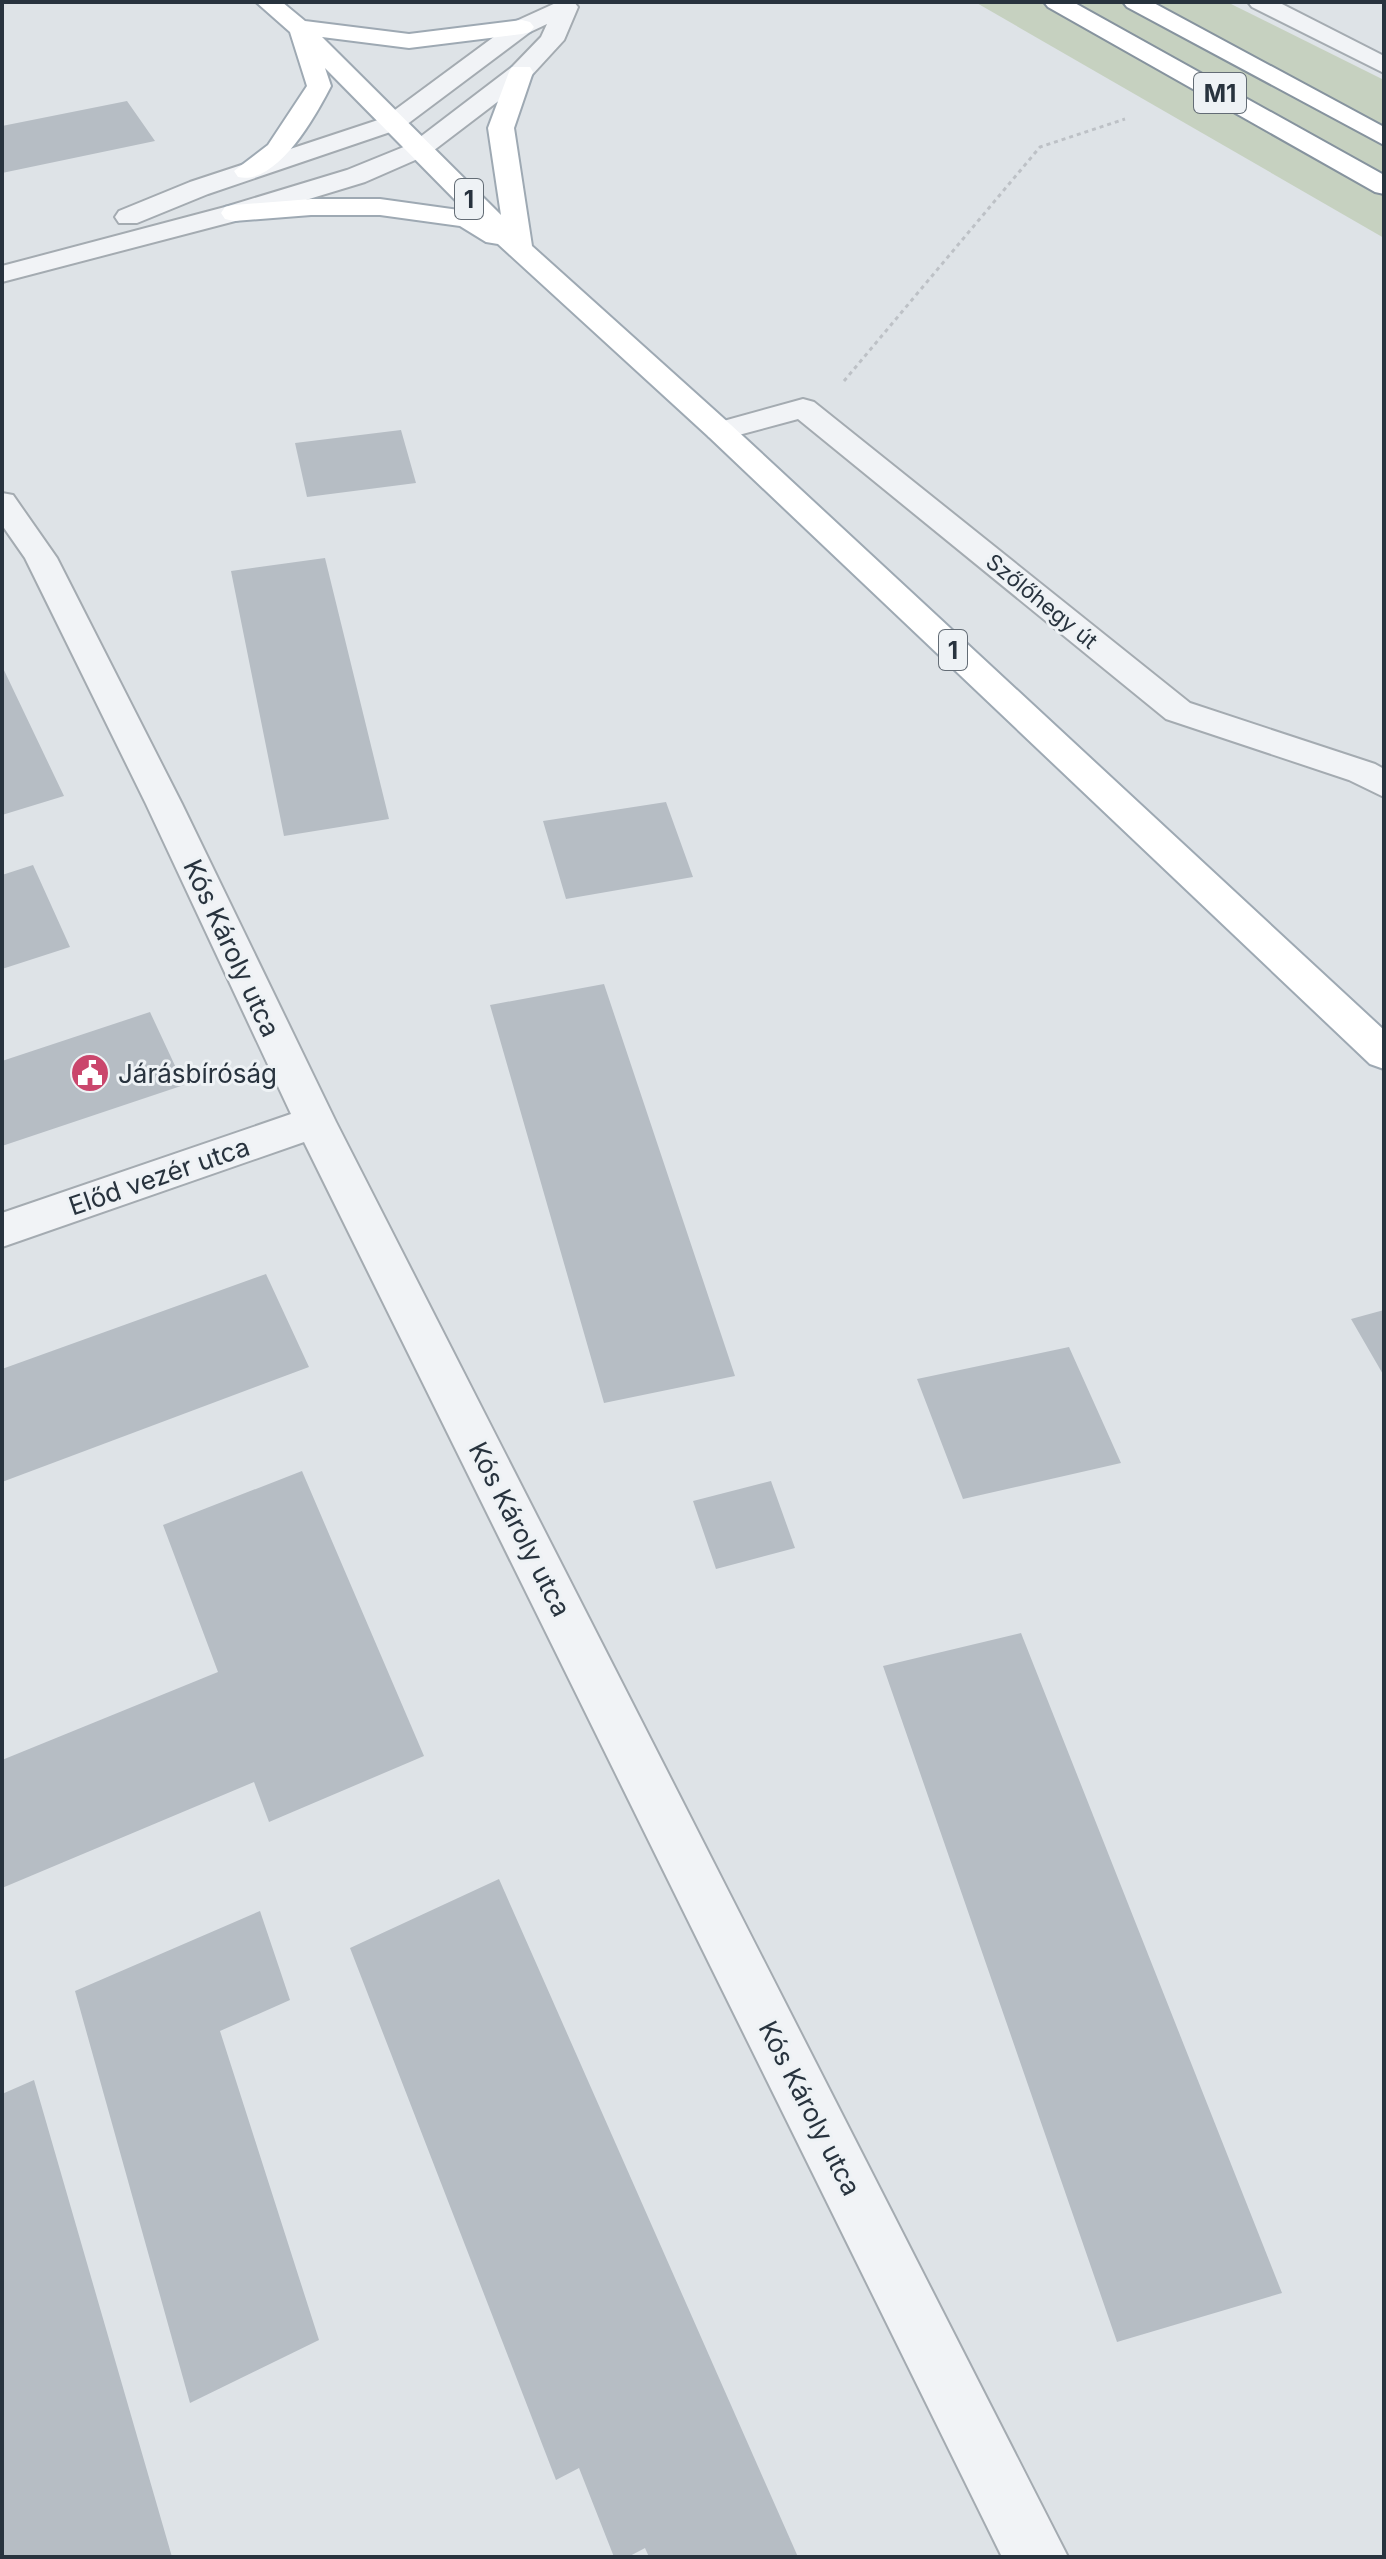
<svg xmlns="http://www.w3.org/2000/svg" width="1386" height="2559" viewBox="0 0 1386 2559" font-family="Inter,sans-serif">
	<rect width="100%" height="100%" fill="#dee3e7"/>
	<!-- green -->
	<path fill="#c6d1c0" d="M975 2H1227L1384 80V238Z"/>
	<!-- building -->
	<path fill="#b6bdc4" d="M127 101 155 141 2 173V126Z
		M401 430 416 483 307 497 295 443Z
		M325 558 389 819 284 836 231 571Z
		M2 666 64 796 2 815Z
		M666 802 693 877 566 899 543 821Z
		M33 865 70 947 2 969V875Z
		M604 984 735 1376 604 1403 490 1005Z
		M150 1012 184 1085 2 1146V1061Z
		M266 1274 309 1367 2 1482V1369Z
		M1384 1310V1376L1351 1319Z
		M1069 1347 1121 1463 963 1499 917 1379Z
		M302 1471 424 1756 269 1822 254 1782 2 1888V1760L218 1672 163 1525Z
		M771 1481 795 1548 716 1569 693 1501Z
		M1021 1633 1282 2293 1117 2342 883 1666Z
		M499 1879 764 2480 798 2557H649L645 2548 628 2557H614L579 2468 556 2480 350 1948Z
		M260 1911 290 2000 220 2031 319 2340 190 2403 75 1991Z
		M34 2080 172 2557H2V2094Z"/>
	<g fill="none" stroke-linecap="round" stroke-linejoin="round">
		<!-- minor casing -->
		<g stroke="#a4abb1" stroke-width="4">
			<path id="minor" d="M558 2H574L578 7 564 40 530 77 429 154 365 182 243 219 2 282V266L225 207 347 170 411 144 512 67 541 37 547 24 530 32 402 128 208 194 137 223H119L115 217 119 211 190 182 384 118 514 22Z
				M1248 2H1278L1384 56V73L1252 7Z
				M803 399 814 402 1190 703 1375 764 1384 769V797L1349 780 1166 719 798 419 720 440 709 437 705 431 709 425Z
				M2 493 13 495 57 558 182 804 336 1122 1068 2557H1002L304 1142 2 1247V1213L291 1114 146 804 25 558 2 525Z"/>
		</g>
		<!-- primary casing -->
		<g stroke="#9ea9b3" stroke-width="4">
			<path id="primary" d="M256 2H282L305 21 409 34 522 20 530 22 534 27 530 32 522 34 409 48 322 37 501 215 488 128 509 72 512 67H530L533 72 514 128 532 246 731 425 1384 1030V1069L1370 1064 709 437 498 244 486 242 460 226 380 215H311L234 221 225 219 221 213 225 207 234 205 311 199H380L466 211 325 68 331 86C316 115 277 186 238 177L234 171 268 145 307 86 290 32Z"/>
		</g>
		<!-- motorway casing -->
		<g stroke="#86939e" stroke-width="4">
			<path id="motorway" d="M1044 2H1073L1384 175V194L1375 192 1048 7Z
				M1123 2H1152L1384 127V145L1127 7Z"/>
		</g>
		<!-- path -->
		<path stroke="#bdc1c6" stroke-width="3" stroke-dasharray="4 4" stroke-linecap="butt" d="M844 381 1040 147 1125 119"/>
		<!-- minor -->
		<use href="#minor" fill="#f1f3f6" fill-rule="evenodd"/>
		<!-- primary -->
		<use href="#primary" fill="#fff" fill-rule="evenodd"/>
		<!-- motorway -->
		<use href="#motorway" fill="#fff" fill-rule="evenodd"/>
	</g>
	<!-- icons -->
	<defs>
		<g id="civic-disc" transform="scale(2)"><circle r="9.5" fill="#ca466c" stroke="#eef2f5"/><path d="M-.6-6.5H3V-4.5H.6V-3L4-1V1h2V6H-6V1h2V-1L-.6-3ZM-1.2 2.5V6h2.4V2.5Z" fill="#fff"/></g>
	</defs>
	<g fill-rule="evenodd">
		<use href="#civic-disc" x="90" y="1073"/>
	</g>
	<g text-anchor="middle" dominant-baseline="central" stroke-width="6" stroke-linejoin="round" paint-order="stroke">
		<!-- far-street labels -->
		<g font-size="22" fill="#28333e" stroke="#eef2f5">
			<text transform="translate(1042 601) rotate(39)">Szőlőhegy út</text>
		</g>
		<!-- shield labels -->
		<g fill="#eef2f5" stroke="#636c75" stroke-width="2">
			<rect x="1194" y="73" width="52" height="40" rx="6"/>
			<rect x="455" y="179" width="28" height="40" rx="6"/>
			<rect x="939" y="630" width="28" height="40" rx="6"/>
		</g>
		<g font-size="24" font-weight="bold" fill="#28333e">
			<text x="1220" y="93">M1</text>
			<text x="469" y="199">1</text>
			<text x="953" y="650">1</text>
		</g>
		<!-- street labels -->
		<g font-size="26" fill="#28333e" stroke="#eef2f5">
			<text transform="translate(232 948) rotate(65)">Kós Károly utca</text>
			<text transform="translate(159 1176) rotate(-19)">Előd vezér utca</text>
			<text transform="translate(520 1529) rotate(63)">Kós Károly utca</text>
			<text transform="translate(810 2108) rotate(63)">Kós Károly utca</text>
		</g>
		<!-- poi labels -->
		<g font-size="26" fill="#28333e" stroke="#eef2f5" text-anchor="start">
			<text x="118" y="1073">Járásbíróság</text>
		</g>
	</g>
	<!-- border -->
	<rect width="1386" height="2559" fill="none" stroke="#28333e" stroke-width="8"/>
</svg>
